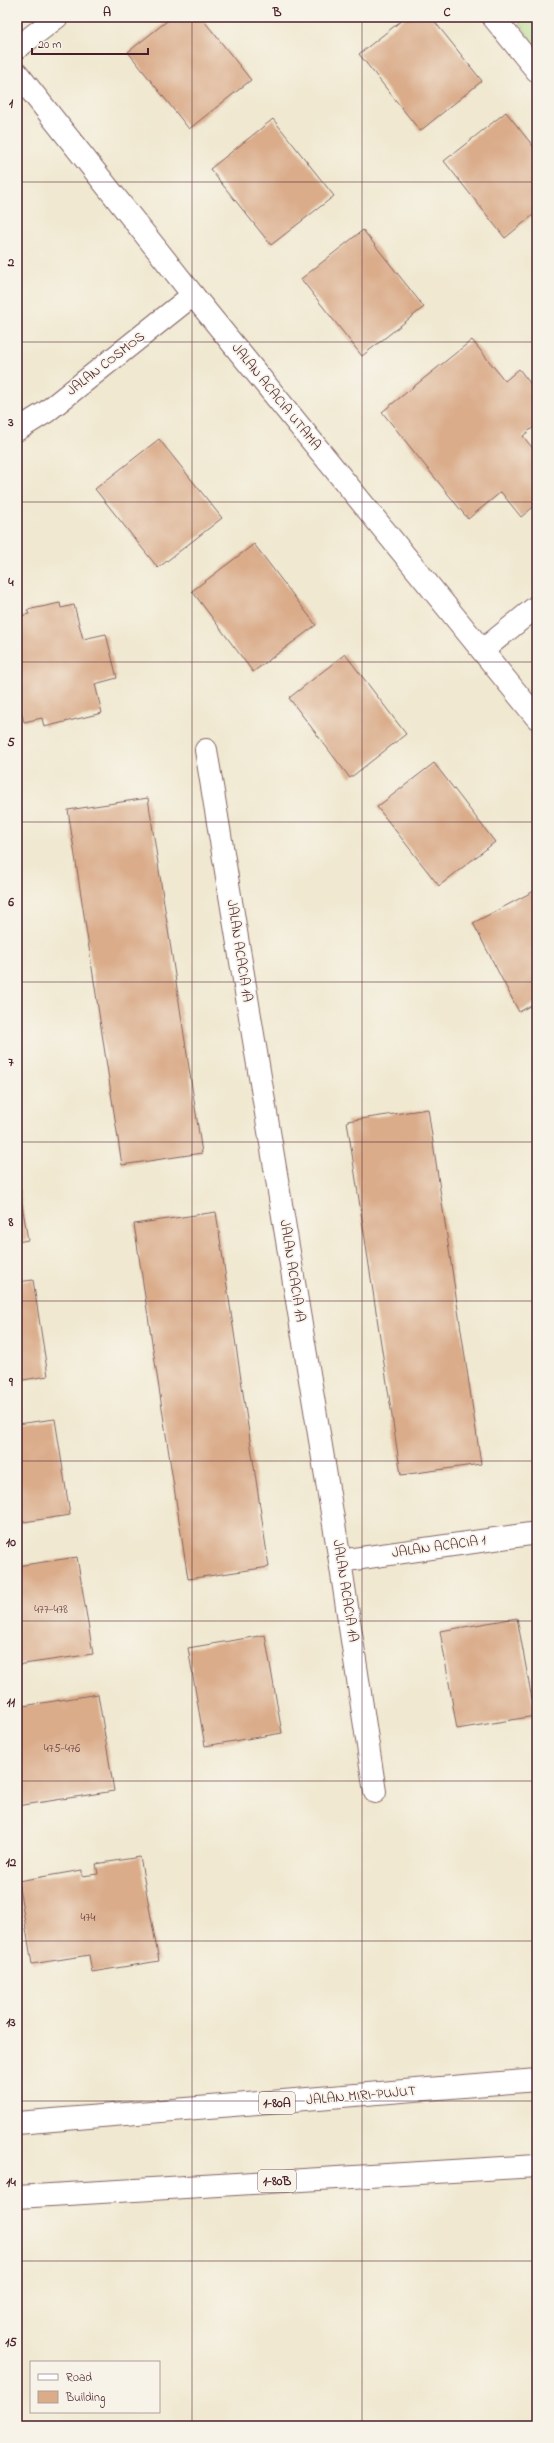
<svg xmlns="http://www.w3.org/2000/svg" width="554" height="2443" viewBox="0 0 554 2443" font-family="'Indie Flower',sans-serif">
	<rect width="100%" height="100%" fill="#f7f3e8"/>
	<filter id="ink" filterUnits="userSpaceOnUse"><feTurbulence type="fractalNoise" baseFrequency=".025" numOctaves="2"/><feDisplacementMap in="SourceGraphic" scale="8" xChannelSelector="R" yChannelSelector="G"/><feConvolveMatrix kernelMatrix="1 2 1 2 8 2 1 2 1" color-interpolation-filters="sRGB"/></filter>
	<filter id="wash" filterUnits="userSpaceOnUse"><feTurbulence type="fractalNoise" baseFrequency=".012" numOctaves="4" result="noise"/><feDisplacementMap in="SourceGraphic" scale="16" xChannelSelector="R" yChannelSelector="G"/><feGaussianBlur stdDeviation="0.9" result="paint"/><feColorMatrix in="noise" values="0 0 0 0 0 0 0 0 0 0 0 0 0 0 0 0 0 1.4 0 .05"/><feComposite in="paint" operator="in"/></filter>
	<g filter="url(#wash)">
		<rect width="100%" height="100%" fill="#f0e8d0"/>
		<!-- green -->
		<path fill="#adda86" stroke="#7c7c58" d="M516 17H537V49Z"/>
		<g id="blocks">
			<!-- building -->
			<path fill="#daac8a" d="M172 17H201L251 80 189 129 128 52Z
				M406 17H431L482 81 420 131 359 54Z
				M506 112 537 151V212L505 238 444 161Z
				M273 119 334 196 271 245 210 169Z
				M363 230 424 307 362 356 301 279Z
				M472 340 505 381 519 369 537 392V424L523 436 537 454V504L521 517 501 492 468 519 382 412Z
				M159 439 222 518 158 568 95 489Z
				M254 544 316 625 253 672 192 591Z
				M60 603 61 608 74 605 83 639 106 634 117 678 95 684 102 713 44 727 42 718 24 722 17 692V617L29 614 27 610Z
				M345 654 406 734 350 778 289 698Z
				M434 763 495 842 439 886 377 807Z
				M148 798 202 1153 122 1165 68 810Z
				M536 890 537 1002 519 1012 473 923Z
				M428 1109 481 1464 401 1475 347 1121Z
				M17 1175 28 1240 17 1242Z
				M216 1212 269 1567 188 1579 134 1224Z
				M33 1280 48 1376 17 1381V1282Z
				M55 1419 70 1515 17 1523V1424Z
				M77 1557 93 1654 17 1665V1566Z
				M517 1618 535 1716 457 1729 440 1631Z
				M265 1635 282 1733 205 1746 188 1648Z
				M98 1694 114 1791 17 1806V1707Z
				M140 1857 159 1961 92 1972 89 1955 32 1964 18 1881 82 1870V1876L98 1874 96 1864Z"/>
		</g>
	</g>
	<g filter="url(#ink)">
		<use href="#blocks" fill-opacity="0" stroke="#846565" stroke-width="1"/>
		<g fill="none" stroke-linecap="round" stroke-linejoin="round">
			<!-- minor casing -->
			<g stroke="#846565" stroke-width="24">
				<path id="minor" d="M493 17 537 71
					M17 48 57 17
					M17 73 193 295 537 718
					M483 650 537 606
					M206 750 340 1561 375 1792
					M340 1561 537 1533"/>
			</g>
			<!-- tertiary casing -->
			<g stroke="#846565" stroke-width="24">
				<path id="tertiary" d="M17 430 46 412 193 295"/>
			</g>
			<!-- trunk casing -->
			<g stroke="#846565" stroke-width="24">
				<path id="trunk" d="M17 2123 537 2080
					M17 2197 537 2166"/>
			</g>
			<!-- minor -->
			<use href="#minor" stroke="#fff" stroke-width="22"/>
			<!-- tertiary -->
			<use href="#tertiary" stroke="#fff" stroke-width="22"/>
			<!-- trunk -->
			<use href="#trunk" stroke="#fff" stroke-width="22"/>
		</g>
	</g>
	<!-- grid -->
	<path fill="none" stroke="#4a1f2b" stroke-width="1" stroke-opacity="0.55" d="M192 17V2426M362 17V2426M17 182H537M17 342H537M17 502H537M17 662H537M17 822H537M17 982H537M17 1142H537M17 1301H537M17 1461H537M17 1621H537M17 1781H537M17 1941H537M17 2101H537M17 2261H537"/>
	<g text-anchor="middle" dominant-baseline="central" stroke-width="3.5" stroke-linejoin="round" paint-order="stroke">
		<!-- number labels -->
		<g font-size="12" fill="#6e4243">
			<text x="51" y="1610">477-478</text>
			<text x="62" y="1749">475-476</text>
			<text x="88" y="1918">474</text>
		</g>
		<!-- shield labels -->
		<g fill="#f7f3e8" stroke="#7e5f64" stroke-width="1">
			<rect x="259" y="2092" width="36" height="22" rx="3"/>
			<rect x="258" y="2170" width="38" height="22" rx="3"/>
		</g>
		<g font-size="13" font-weight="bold" fill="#4a1f2b">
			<text x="277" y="2103">1-80A</text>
			<text x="277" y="2181">1-80B</text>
		</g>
		<!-- street labels -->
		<g font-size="14" fill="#4a1f2b" stroke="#f7f3e8">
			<text transform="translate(106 364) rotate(-38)">JALAN COSMOS</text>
			<text transform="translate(276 397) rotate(51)">JALAN ACACIA UTAMA</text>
			<text transform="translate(239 951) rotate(81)">JALAN ACACIA 1A</text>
			<text transform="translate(292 1271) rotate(81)">JALAN ACACIA 1A</text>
			<text transform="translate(439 1547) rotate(-8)">JALAN ACACIA 1</text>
			<text transform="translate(345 1591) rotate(81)">JALAN ACACIA 1A</text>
			<text transform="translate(361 2096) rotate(-5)">JALAN MIRI-PUJUT</text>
		</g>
	</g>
	<!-- margin -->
	<rect width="554" height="2443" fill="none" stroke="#f7f3e8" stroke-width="44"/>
	<!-- legend -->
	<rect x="30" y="2361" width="130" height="52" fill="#f7f3e8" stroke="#b29e9c"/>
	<rect x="38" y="2374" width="20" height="6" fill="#ffffff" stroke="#b29e9c"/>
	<text x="66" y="2381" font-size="12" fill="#4a1f2b">Road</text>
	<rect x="38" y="2391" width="20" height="12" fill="#daac8a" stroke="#b29e9c"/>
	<text x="66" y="2401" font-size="12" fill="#4a1f2b">Building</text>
	<!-- scale -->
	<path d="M32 48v6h116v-6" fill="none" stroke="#4a1f2b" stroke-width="2"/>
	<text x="38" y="48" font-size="12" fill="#4a1f2b" stroke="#f7f3e8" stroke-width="3" paint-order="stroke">20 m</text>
	<rect x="22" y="22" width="510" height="2399" fill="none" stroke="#4a1f2b" stroke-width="1.5"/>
	<g font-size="13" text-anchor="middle" font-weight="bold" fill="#4a1f2b">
		<text x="107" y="16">A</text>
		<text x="277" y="16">B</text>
		<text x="447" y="16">C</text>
		<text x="11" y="107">1</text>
		<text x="11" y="266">2</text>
		<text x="11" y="426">3</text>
		<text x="11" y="586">4</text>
		<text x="11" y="746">5</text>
		<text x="11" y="906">6</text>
		<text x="11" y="1066">7</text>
		<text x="11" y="1226">8</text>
		<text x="11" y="1386">9</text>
		<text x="11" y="1546">10</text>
		<text x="11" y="1706">11</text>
		<text x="11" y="1866">12</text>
		<text x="11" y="2026">13</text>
		<text x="11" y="2186">14</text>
		<text x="11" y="2346">15</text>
	</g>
</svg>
